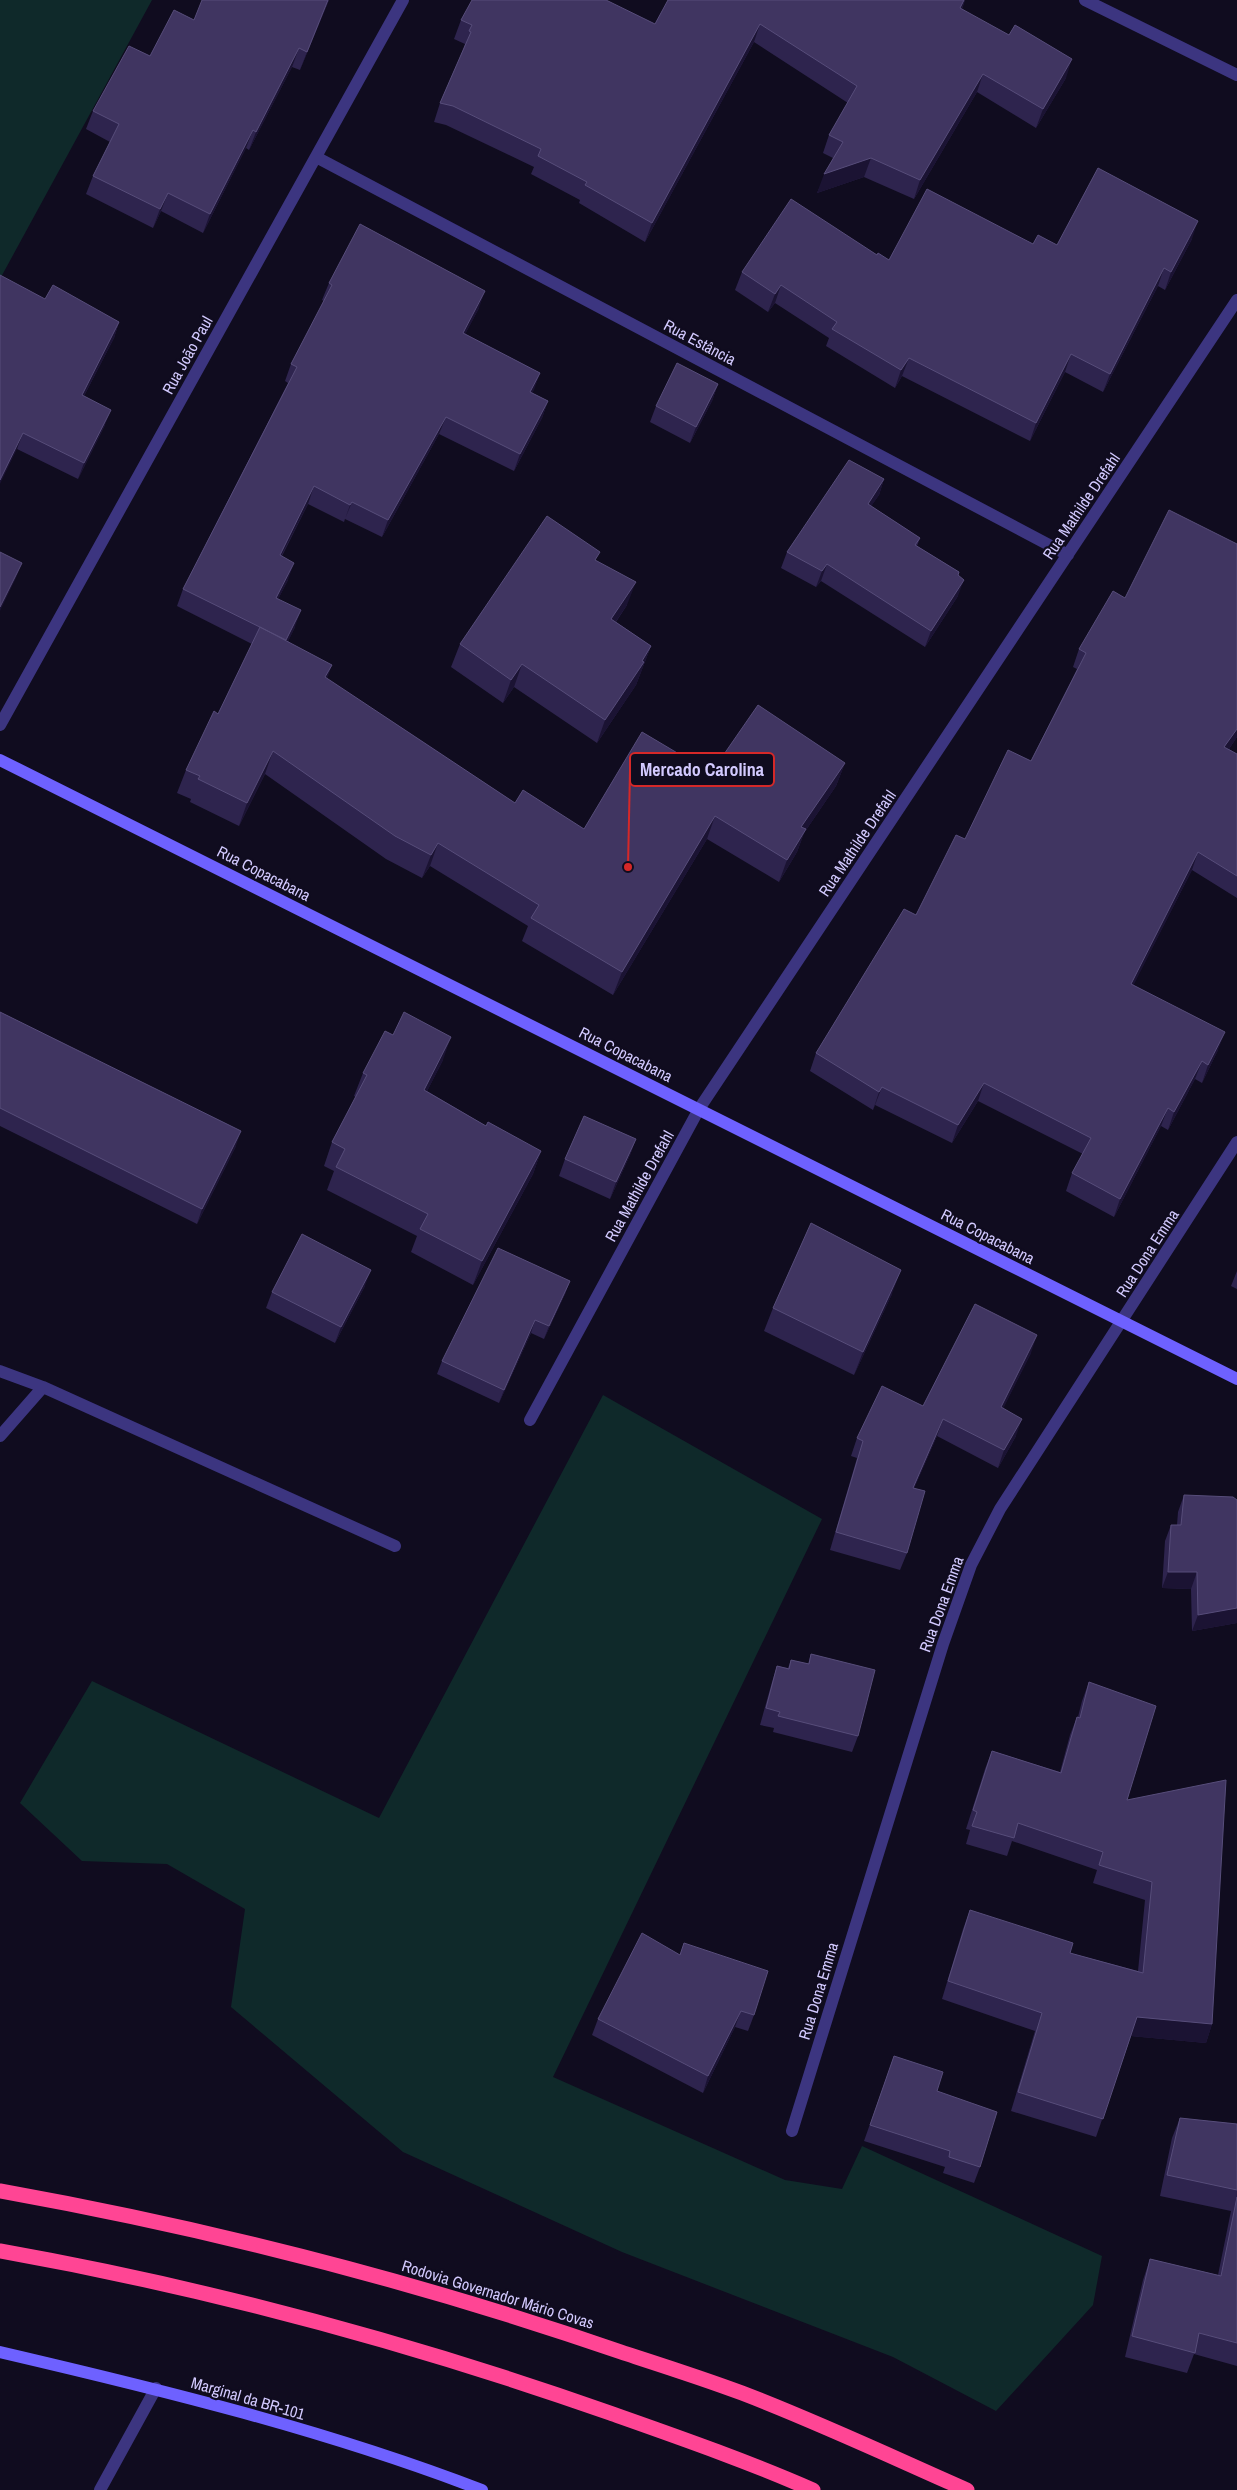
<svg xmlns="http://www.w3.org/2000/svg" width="1237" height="2490" viewBox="0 0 1237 2490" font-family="'Archivo Narrow',sans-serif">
	<rect width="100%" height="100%" fill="#100c1f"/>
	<!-- green -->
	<path fill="#0f292a" d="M0 0H152L0 279Z
		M603 1395 822 1519 553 2077 785 2180 842 2189 862 2146 1102 2256 1093 2305 996 2411 893 2357 622 2252 403 2152 231 2007 245 1909 167 1864 82 1861 20 1803 92 1681 379 1818Z"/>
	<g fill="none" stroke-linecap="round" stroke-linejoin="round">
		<!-- service -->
		<path stroke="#3c3580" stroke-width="12" d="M0 1371 43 1387 395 1546
			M0 1436 43 1387"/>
		<!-- minor -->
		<path stroke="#3c3580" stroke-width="12" d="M1085 0 1237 75
			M316 157 1068 555
			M0 725 403 0
			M530 1420 699 1109 1237 300
			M792 2131 943 1644 971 1565 1000 1509 1237 1142
			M100 2490 156 2388"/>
		<!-- secondary -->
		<path stroke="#6e61ff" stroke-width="12" d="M0 760 1237 1379
			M0 2352C163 2390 326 2430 482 2490"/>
		<!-- motorway -->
		<path stroke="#ff4594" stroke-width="15" d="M0 2191C211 2229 419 2282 621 2352 661 2365 702 2378 742 2393 818 2422 892 2457 967 2490
			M0 2251C208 2288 411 2343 610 2413 678 2437 747 2461 813 2490"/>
	</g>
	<!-- wall -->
	<path fill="#2e244e" d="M329 0 300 70 292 67 249 150 246 148 203 233 161 211 153 228 86 194 93 176 110 142 86 129 93 111 150 56 194 20Z
		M965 0 962 9 1066 78 1036 128 977 92 914 199 864 177 817 193 833 158 823 153 829 135 848 103 754 42 645 242 579 203 580 200 531 174 534 167 446 125 434 122 440 103 463 50 465 44 454 39 461 20 655 24Z
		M1192 239 1165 290 1158 286 1103 392 1065 372 1030 441 902 376 895 388 826 346 829 338 775 303 768 312 735 290 742 272 877 255 889 260 1033 244 1057 245Z
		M329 283 479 308 465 334 540 373 532 393 548 401 542 418 514 471 439 434 382 537 345 519 344 522 308 504 282 556 288 580 278 599 295 627 288 641 327 679 515 803 584 829 711 773 845 763 836 786 804 833 797 852 779 882 707 839 613 995 522 941 528 926 430 866 422 878 386 859 265 774 239 826 190 802 191 799 177 793 186 770 218 714 252 644 177 606 183 589 288 383 285 381 291 364 324 301 322 300Z
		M45 299 119 322 114 338 84 396 105 425 78 479 17 449Z
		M718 384 712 401 690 443 650 422 656 406Z
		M884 479 879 495 871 506 920 538 917 546 959 572 958 576V596L925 647 821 581 816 587 781 568 787 552Z
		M1237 544V737L1229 749 1237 754V898L1192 870 1133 985 1218 1050 1202 1083 1195 1079 1168 1130 1161 1126 1114 1217 1066 1191 1072 1173 1083 1154 978 1101 952 1143 875 1105 873 1110 810 1071 816 1053 916 915 965 839 1031 761 1077 669 1073 667 1079 649 1125 598Z
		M597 561 627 605 616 622 651 646 636 685 597 743 514 687 503 703 451 667 460 644Z
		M0 1012 236 1146 197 1224 0 1126Z
		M443 1060 427 1091 486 1126 541 1151 533 1174 473 1285 411 1252 417 1236 327 1190 334 1171 324 1166 332 1142 356 1097 354 1096 363 1073Z
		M636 1139 630 1155 610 1199 559 1176 565 1159Z
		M1237 1271V1289L1231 1286Z
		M570 1281 565 1294 544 1339 531 1333 499 1403 437 1374 442 1361Z
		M365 1286 335 1343 266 1308 272 1292Z
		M892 1294 854 1375 764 1331 773 1308Z
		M1031 1353 1003 1408 1016 1436 998 1468 937 1436 914 1488 907 1553 900 1570 830 1550 857 1458 851 1456 857 1438Z
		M1184 1495 1237 1623 1192 1631 1191 1589 1162 1588 1165 1541 1171 1525H1177L1178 1512Z
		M811 1654 858 1736 852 1752 773 1732 774 1728 760 1725 772 1682 777 1666 788 1668 791 1660 808 1664Z
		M1089 1682 1127 1800 1212 2024 1206 2043 1131 2036 1096 2137 1011 2111 1035 2031 942 1999 963 1929 970 1910 1070 1953 1138 1971 1145 1900 1093 1883 1097 1870 1012 1841 1007 1856 966 1844 970 1830 966 1829 985 1769 992 1751 1060 1772 1070 1735 1077 1717H1078L1082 1701Z
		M684 1943 754 2015 748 2031 735 2027 703 2093 592 2035 598 2019 680 1955Z
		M894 2056 937 2091 980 2167 974 2183 943 2173 945 2167 864 2141Z
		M1180 2118 1237 2124V2366L1194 2354 1187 2373 1125 2357 1143 2280 1150 2259 1218 2275 1231 2211 1160 2196 1172 2138Z"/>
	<!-- shaded-wall -->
	<path fill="#1b1333" d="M328 0H329L300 70 307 52Z
		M964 0H965L960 14V8Z
		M760 24 754 42 645 242 652 223Z
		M299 48 292 67 249 150 256 132Z
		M1072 59 1066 78 1036 128 1043 109Z
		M983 74 977 92 914 199 920 180Z
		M253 130 246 148 203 233 210 214Z
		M871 158 864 177 817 193 824 174Z
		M168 193 161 211 153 228 160 209Z
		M1198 221 1192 239 1165 290 1171 272Z
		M1164 268 1158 286 1103 392 1110 374Z
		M781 285 775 303 768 312 775 294Z
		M485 291 479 308 457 350 463 333Z
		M119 322 114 338 76 411 82 395Z
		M1071 354 1065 372 1030 441 1036 423Z
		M909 358 902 376 895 388 901 370Z
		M540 373 534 390 524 409 530 392Z
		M718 384 712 401 690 443 696 427Z
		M548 401 542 418 514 471 520 454Z
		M111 410 105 425 78 479 84 463Z
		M446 417 439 434 382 537 388 520Z
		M23 433 17 449 0 484V480Z
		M884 479 879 495 862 520 868 504Z
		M314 486 308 504 273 572 280 555Z
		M352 502 345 519 344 522 350 505Z
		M22 563 16 578 0 611V607Z
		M294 563 288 580 270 615 276 598Z
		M827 564 821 581 816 587 822 571Z
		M964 580 958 596 925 647 931 631Z
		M636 582 627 605 602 642 611 619Z
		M301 610 295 627 280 658 286 640Z
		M651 646 636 685 597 743 605 720Z
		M522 664 514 687 503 703 511 680Z
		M332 665 324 688 325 677Z
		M1237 729V737L1218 765 1224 747Z
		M273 751 265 774 239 826 247 803Z
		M845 763 836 786 804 833 797 852 779 882 787 860 801 827Z
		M715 816 707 839 613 995 622 972Z
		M438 843 430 866 422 878 431 855Z
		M1198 852 1192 870 1125 1002 1131 984Z
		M1225 1032 1218 1050 1202 1083 1208 1065Z
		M451 1037 443 1060 416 1113 424 1090Z
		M1202 1061 1195 1079 1168 1130 1174 1112Z
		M984 1083 978 1101 952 1143 958 1125Z
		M882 1087 875 1105 873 1110 879 1092Z
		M1168 1108 1161 1126 1114 1217 1120 1199Z
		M241 1131 236 1146 197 1224 202 1209Z
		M636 1139 630 1155 610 1199 616 1182Z
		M541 1151 533 1174 473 1285 482 1261Z
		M371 1270 365 1286 335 1343 341 1327Z
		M901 1270 892 1294 854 1375 863 1352Z
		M570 1281 565 1294 544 1339 549 1326Z
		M535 1320 531 1333 499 1403 504 1390Z
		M1037 1335 1031 1353 995 1425 1001 1407Z
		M943 1419 937 1436 907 1505 913 1488Z
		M1022 1419 1016 1436 998 1468 1004 1450Z
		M1168 1572H1197L1191 1589 1162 1588Z
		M1237 1608V1623L1192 1631 1198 1615Z
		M741 2011 735 2027 703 2093 708 2076Z
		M1137 2017 1212 2024 1206 2043 1130 2036Z"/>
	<!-- building -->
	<path fill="#403561" stroke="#574d7a" d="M202 0H328L307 52 299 48 256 132 253 130 210 214 168 193 160 209 93 176 119 124 93 111 129 46 150 56 174 10 194 20Z
		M472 0H606L655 24 668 0H964L960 8 1009 35 1015 25 1072 59 1043 109 983 74 920 180 871 158 824 174 843 142 829 135 857 86 760 24 652 223 585 185 587 182 538 156 541 149 453 106 440 103 471 32 469 31 472 25 461 20Z
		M1098 168 1198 221 1171 272 1164 268 1110 374 1071 354 1036 423 909 358 901 370 832 329 837 322 781 285 775 294 742 272 791 199 877 255 878 253 889 260 927 189 1033 244 1038 235 1057 245Z
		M360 224 485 291 463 333 540 373 530 392 548 401 520 454 446 417 388 520 352 502 350 505 314 486 280 555 294 563 276 598 301 610 286 640 183 589 297 367 291 364 332 285 329 283Z
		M0 275 45 299 53 285 119 322 82 395 111 410 84 463 23 433 0 480Z
		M677 363 718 384 696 427 656 406Z
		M849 460 884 479 868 504 920 538 915 545 959 572 958 575 964 580 931 631 827 564 822 571 787 552Z
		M1169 510 1237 544V729L1224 747 1237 754V876L1198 852 1131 984 1225 1032 1208 1065 1202 1061 1174 1112 1168 1108 1120 1199 1072 1173 1091 1138 984 1083 958 1125 882 1087 879 1092 816 1053 904 909 916 915 956 835 965 839 1008 750 1031 761 1086 653 1079 649 1113 591 1125 598Z
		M547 516 600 552 595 560 636 582 611 619 651 646 642 661 644 662 605 720 522 664 511 680 460 644Z
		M0 552 22 563 0 607Z
		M260 627 332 665 325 677 515 803 523 790 584 829 642 732 711 773 758 705 845 763 801 827 806 829 787 860 715 816 622 972 531 918 539 905 438 843 431 855 395 836 273 751 247 803 198 779 200 776 186 770 214 711 218 714Z
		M0 1012 241 1131 202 1209 0 1108Z
		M404 1012 451 1037 424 1090 486 1126 488 1122 541 1151 482 1261 420 1229 428 1214 336 1167 345 1149 332 1142 367 1075 363 1073 385 1031 393 1035Z
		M584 1116 636 1139 616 1182 565 1159Z
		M811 1223 901 1270 863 1352 773 1308Z
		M302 1234 371 1270 341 1327 272 1292Z
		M498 1248 570 1281 549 1326 535 1320 504 1390 442 1361Z
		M975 1304 1037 1335 1001 1407 1022 1419 1004 1450 943 1419 913 1488 925 1491 907 1553 836 1532 863 1441 857 1438 882 1386 923 1406Z
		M1184 1495 1233 1497 1237 1500V1608L1198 1615 1197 1572H1168L1171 1525H1181Z
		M811 1654 875 1670 858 1736 778 1716 780 1712 766 1708 777 1666 789 1669 791 1660 809 1664Z
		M1089 1682 1156 1706 1127 1800 1226 1780 1212 2024 1137 2017 1103 2119 1018 2092 1042 2013 948 1981 970 1910 1073 1943 1070 1953 1143 1973 1152 1882 1099 1865 1103 1852 1018 1823 1014 1838 972 1826 977 1812 973 1810 992 1751 1061 1773 1077 1717 1080 1718Z
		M642 1933 680 1955 684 1943 768 1971 754 2015 741 2011 708 2076 598 2019Z
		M894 2056 943 2072 937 2091 997 2112 980 2167 949 2157 950 2151 870 2125Z
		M1180 2118 1237 2124V2190L1167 2175Z
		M1237 2197V2343L1199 2333 1195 2353 1132 2336 1150 2259 1221 2276Z"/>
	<g text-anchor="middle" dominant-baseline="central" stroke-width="4.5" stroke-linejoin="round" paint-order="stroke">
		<!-- street labels -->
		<g font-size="16" fill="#d3caff" stroke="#100c1f">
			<text transform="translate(700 342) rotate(28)">Rua Estância</text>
			<text transform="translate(187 355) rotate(-61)">Rua João Paul</text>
			<text transform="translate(1081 506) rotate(-56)">Rua Mathilde Drefahl</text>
			<text transform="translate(857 843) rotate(-56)">Rua Mathilde Drefahl</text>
			<text transform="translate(264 873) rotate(27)">Rua Copacabana</text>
			<text transform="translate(626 1054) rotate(27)">Rua Copacabana</text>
			<text transform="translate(639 1186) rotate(-61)">Rua Mathilde Drefahl</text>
			<text transform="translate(988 1236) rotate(27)">Rua Copacabana</text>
			<text transform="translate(1147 1253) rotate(-57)">Rua Dona Emma</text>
			<text transform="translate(941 1604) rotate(-70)">Rua Dona Emma</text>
			<text transform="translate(818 1991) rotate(-73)">Rua Dona Emma</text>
			<text transform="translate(498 2294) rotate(17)">Rodovia Governador Mário Covas</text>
			<text transform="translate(248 2398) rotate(16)">Marginal da BR-101</text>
		</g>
	</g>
	<!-- callouts -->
	<path fill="none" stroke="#d62828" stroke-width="2" d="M628 867L630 770"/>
	<circle fill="#d62828" stroke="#100c1f" stroke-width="2" cx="628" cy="867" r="5"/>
	<rect fill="#100c1f" stroke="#d62828" stroke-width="2" x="630" y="753" width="144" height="33" rx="5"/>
	<g font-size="18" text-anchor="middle" font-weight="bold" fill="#d3caff">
		<text x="702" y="776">Mercado Carolina</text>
	</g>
</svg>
